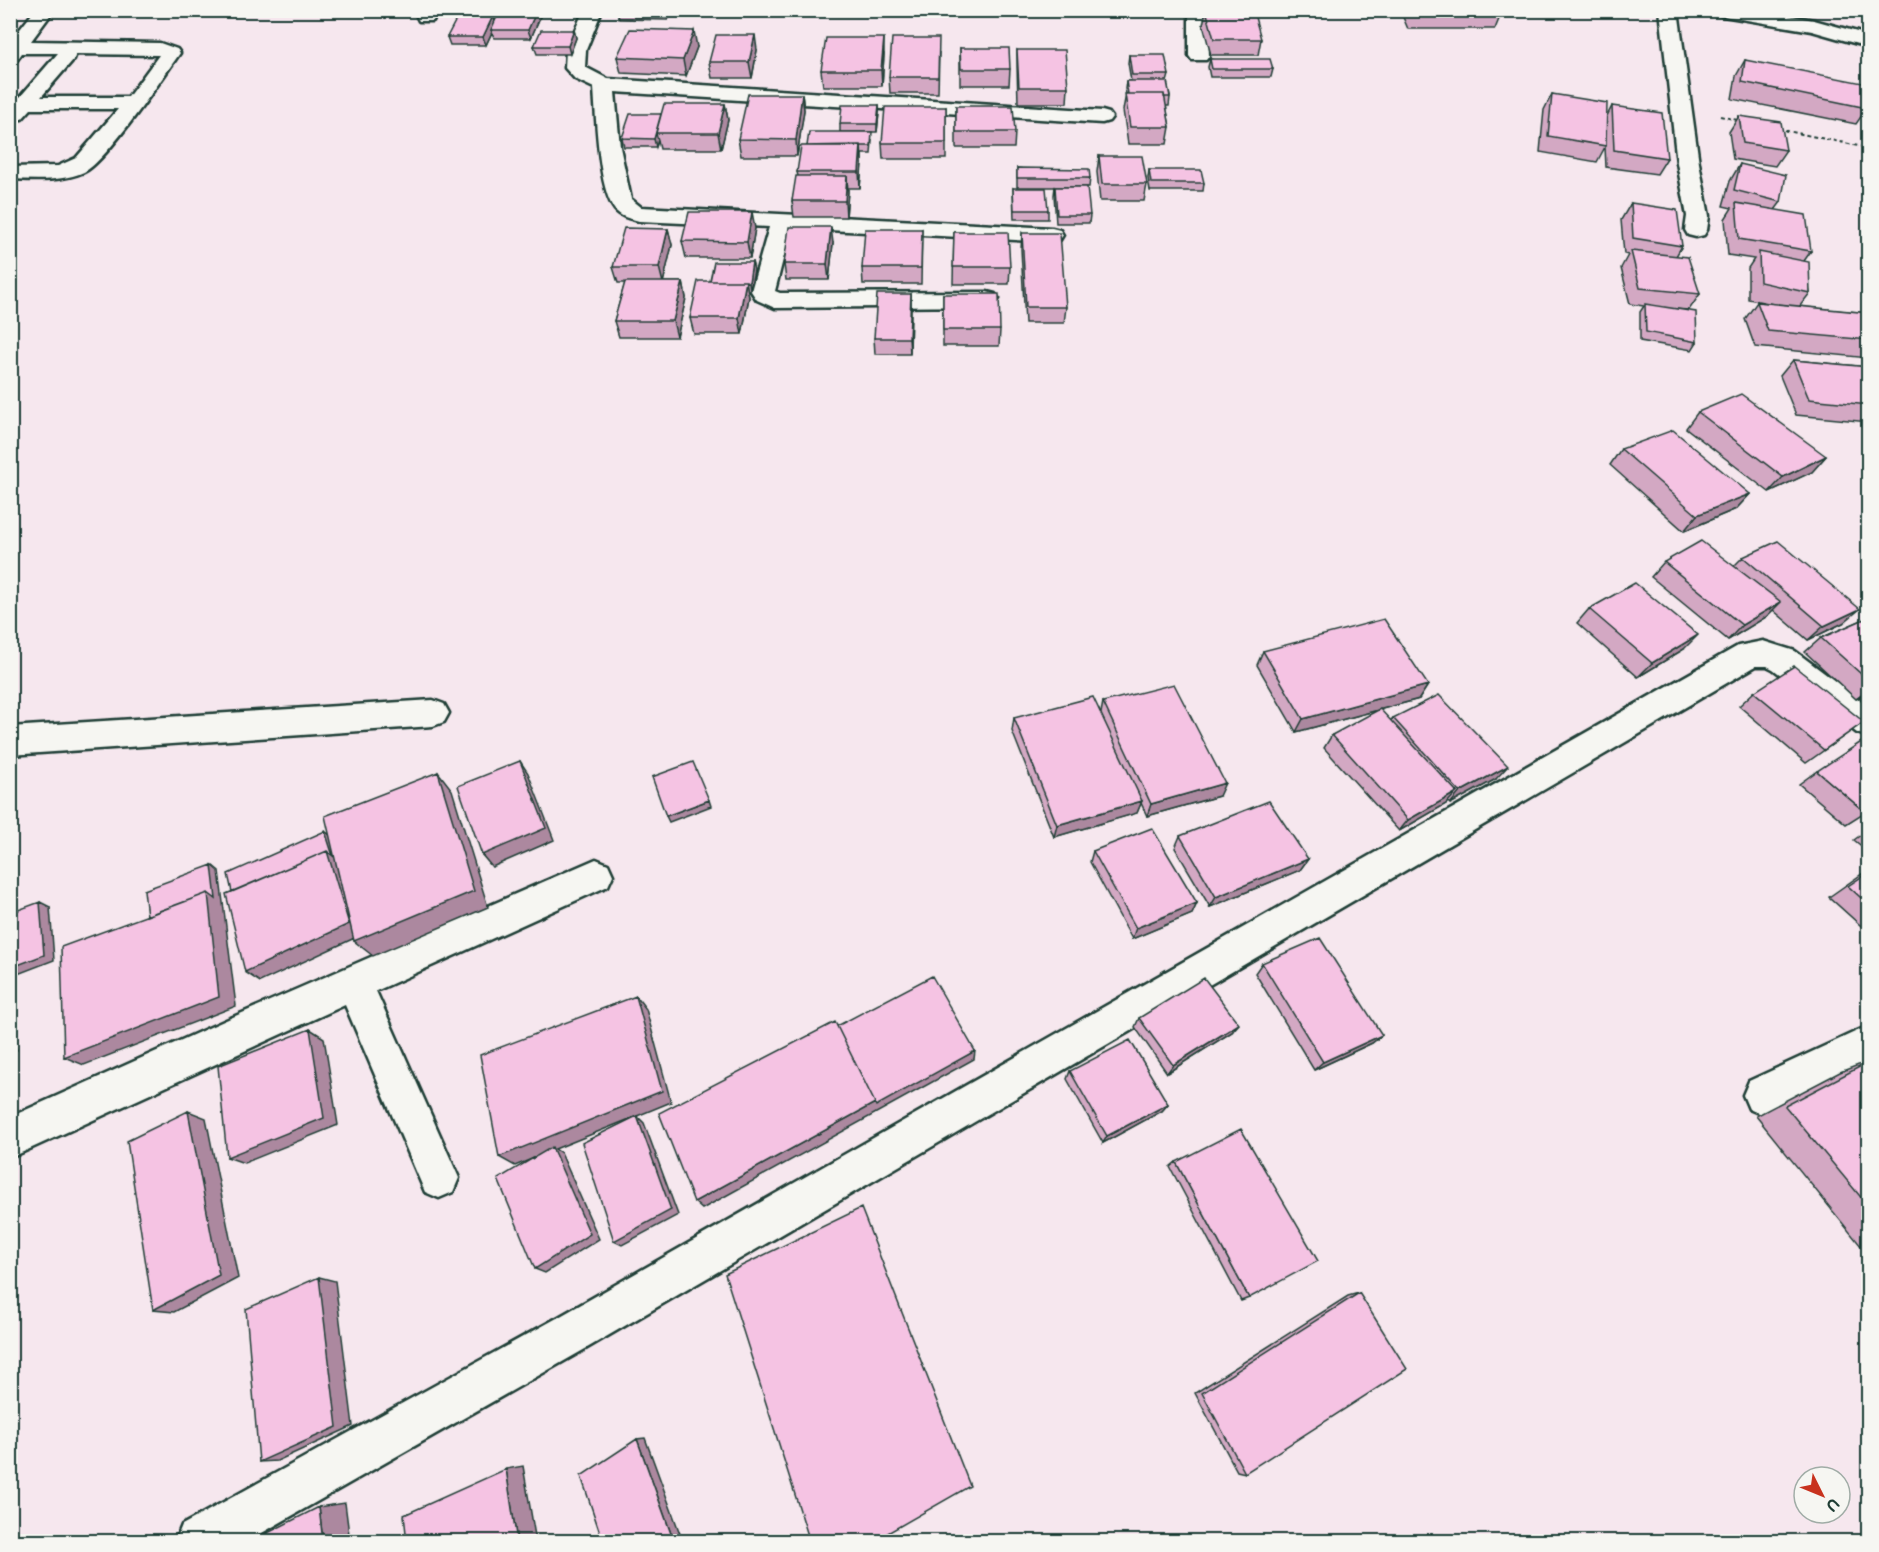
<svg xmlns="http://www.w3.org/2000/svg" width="1879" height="1552" viewBox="0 0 1879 1552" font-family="'Balsamiq Sans',sans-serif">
	<rect width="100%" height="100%" fill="#f6e7ee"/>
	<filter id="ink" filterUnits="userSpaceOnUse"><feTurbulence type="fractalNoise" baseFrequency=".0167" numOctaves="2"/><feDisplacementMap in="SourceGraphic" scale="12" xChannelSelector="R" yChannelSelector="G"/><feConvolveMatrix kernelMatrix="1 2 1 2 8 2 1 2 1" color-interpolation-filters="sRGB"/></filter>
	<g filter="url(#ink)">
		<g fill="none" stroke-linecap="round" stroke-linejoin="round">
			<!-- minor casing -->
			<g stroke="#1f3d34" stroke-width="5">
				<path id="minor" d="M35 10H54L31 41 160 43 177 49 180 53C163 77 106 162 84 172 61 182 35 180 10 179V167L58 166 76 158 118 109H31L22 119 10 120V97H20L58 53H22L17 60 10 62V42ZM76 54 157 55H159L128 97H41L74 59Z
					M420 10H438L433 21H419L417 17Z
					M584 10H602L586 50 585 67 608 79 1102 111 1109 113 1112 117 1109 121 1102 123 615 92 620 147 631 199 641 207 1052 228 1060 230 1063 235 1060 240 1052 242 791 228 775 291 780 293 987 292 995 294 999 299 995 304 987 306 775 308 757 300 751 291 769 227 639 221C632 219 623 218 617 212 598 194 596 115 594 88L575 79 565 68 566 50Z
					M1189 10H1207L1209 56 1206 60H1192L1189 56Z
					M1660 10H1678L1699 163 1709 216 1707 230 1704 235 1696 237 1688 235 1685 230 1687 216 1677 163Z
					M1714 10H1757L1814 20 1868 35V47L1812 31 1723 16 1716 14Z
					M1763 641 1795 651 1868 706V737L1857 733 1773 669 1767 666H1756L587 1348 246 1542H175L182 1525 557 1318 1738 646Z
					M433 700 444 704 449 713 444 722 433 726 10 755V727Z
					M596 859 608 864 613 875 608 886 376 991 459 1178 453 1192 439 1198 425 1192 345 1005 10 1158V1117L226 1020Z
					M1868 1026V1065L1763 1115 1749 1109 1743 1095 1749 1081Z"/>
			</g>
			<!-- path-far1 -->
			<path stroke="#1f3d34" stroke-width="2" stroke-dasharray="4 3" stroke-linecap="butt" d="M1720 116 1742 121
				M1778 129 1868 148
				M1867 262 1865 235 1868 221"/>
			<!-- path -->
			<path stroke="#1f3d34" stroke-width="3" stroke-dasharray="4.5 4" stroke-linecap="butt" d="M1867 260 1868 268"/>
			<!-- minor -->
			<use href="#minor" fill="#f6f6f2" fill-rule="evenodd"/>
		</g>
		<!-- wall -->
		<path fill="#d3a8c3" stroke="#1f3d34" stroke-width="1.5" d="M444 10H500L498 14H445Z
			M672 10 668 20 619 19 617 11Z
			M1206 10 1261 39 1258 55H1211L1203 25Z
			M1400 10H1499L1501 14 1495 29H1408Z
			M540 17 531 38H494L492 32 486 45H450L447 37 495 22Z
			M574 30 576 38 570 54H537L534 46Z
			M697 47 686 76 621 73 617 57Z
			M960 48 1010 69 1009 85H960Z
			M757 50 752 78H712L709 62Z
			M1017 50 1068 87 1067 103H1018L1017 66Z
			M939 53 938 93H890L889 77Z
			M884 54 882 86H823L821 70Z
			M1129 55 1169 75 1167 82 1170 97 1169 106H1166L1170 127 1167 144H1128L1123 110 1126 94 1125 89 1126 81H1131L1128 63Z
			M1210 59 1273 69 1271 77H1210L1208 67Z
			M1745 60 1867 108 1856 124 1732 99 1736 76Z
			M802 94 804 110 797 156H741L738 139Z
			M1552 94 1607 116 1612 106 1667 158 1657 174 1606 167 1605 147 1597 162 1540 152 1544 110Z
			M725 104 728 120 721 149H660L658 140 656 147H624L622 138 661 114Z
			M879 105V113L877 132H840V124Z
			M956 106 1015 132 1014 148H956Z
			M946 107V159H883L882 143Z
			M1739 116 1786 150 1775 166 1733 159 1729 132Z
			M872 141 871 154H862V162L860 188H848L846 217H794L792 201 798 176 797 172Z
			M1099 156 1147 184 1144 201H1100L1097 172Z
			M1740 164 1781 202 1775 210 1811 251 1804 261 1810 293 1799 307 1869 313V358L1755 347 1745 319 1757 302 1773 304 1748 299V268L1754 259 1728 255 1725 219 1732 208 1723 206 1730 181Z
			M1017 168 1090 178 1089 187H1017Z
			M1149 170 1204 183 1203 191H1150L1148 178Z
			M1055 187 1090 215 1089 223H1056L1054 195Z
			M1013 188 1048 210V219H1014Z
			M1631 203 1682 246 1676 256 1700 294 1689 310 1675 309 1697 342 1692 350 1640 341V312L1644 306 1630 304 1621 268 1628 255 1624 254 1621 220Z
			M755 228 750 258H686L682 241Z
			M668 229 672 245 663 282H683L686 298 677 337H619L614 321 625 283H618L613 267Z
			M922 229 921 284H863L862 268Z
			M954 232 1010 267 1009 284H953Z
			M1022 233 1066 307 1064 323H1025L1021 249Z
			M833 243 829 280H786L784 264Z
			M752 262 754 270 750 290H747L749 297 742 334H694L690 318 710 281Z
			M911 294 910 354H875L874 338Z
			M943 294 1000 330 999 346H943Z
			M1793 360 1869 367V422L1796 415 1780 376Z
			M1698 412 1826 456 1812 472 1769 492 1686 428Z
			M1621 449 1750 494 1736 509 1684 531 1610 465Z
			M1743 557 1843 623 1808 640 1773 610 1766 617 1728 640 1651 577 1664 562 1734 566Z
			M1589 609 1684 649 1638 677 1577 623Z
			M1869 617V693L1856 699 1805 652 1821 638Z
			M1263 651 1428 685 1419 699 1296 732 1257 665Z
			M1754 692 1864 722 1806 763 1739 706Z
			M1103 702 1219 796 1147 816 1141 803 1137 813 1054 837 1012 731 1014 718 1101 713Z
			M1393 718 1496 779 1450 804 1448 802 1446 804 1399 831 1324 748 1332 735 1390 721Z
			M1817 771 1865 812 1846 824 1799 784Z
			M1869 829V852L1854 840Z
			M1180 836 1308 859 1300 870 1210 907 1175 848Z
			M1093 851 1197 903 1192 914 1132 939 1090 862Z
			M1869 869V933L1829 897Z
			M1262 963 1382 1035 1372 1043 1314 1070 1255 973Z
			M1139 1018 1232 1032 1167 1073 1135 1027Z
			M1869 1061V1256L1756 1116 1840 1072Z
			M1070 1071 1168 1104 1162 1111 1103 1143 1067 1079Z
			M1176 1162 1249 1298 1241 1301 1170 1167Z
			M1359 1293 1245 1473 1237 1471 1195 1393 1348 1296Z"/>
		<!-- shaded-wall -->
		<path fill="#ac889f" stroke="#1f3d34" stroke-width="1.5" d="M537 10H538L540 17 531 38 528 30Z
			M667 10H672L668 20 667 12Z
			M493 16 496 24 491 30 492 32 486 45 483 37Z
			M574 30 576 38 570 54 568 46Z
			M694 31 697 47 686 76 683 60Z
			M755 35 757 50 752 78 749 62Z
			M884 38V54L882 86 881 70Z
			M802 94 804 110 797 156 796 140Z
			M725 104 728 120 721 149 718 133Z
			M879 105V113L877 132V124Z
			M661 114 656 133 658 140 656 147 654 139Z
			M861 145 862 162 860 188 859 172Z
			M847 176 848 192 846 217 845 201Z
			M752 212 755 228 750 258 747 242Z
			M831 227 833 243 829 280 827 264Z
			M668 229 672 245 663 283 659 267Z
			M752 262 754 270 750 290 749 282Z
			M746 281 749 297 742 334 739 318Z
			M683 282 686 298 677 337 673 321Z
			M911 294V310L910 354 909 338Z
			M1826 456 1812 472 1769 492 1783 477Z
			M1750 494 1736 509 1684 531 1697 515Z
			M1781 602 1766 617 1728 640 1742 625Z
			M1860 609 1843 623 1808 640 1824 626Z
			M1698 635 1684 649 1638 677 1652 663Z
			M1428 685 1419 699 1296 732 1303 719Z
			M1869 689V693L1856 699Z
			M520 761 528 773 554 840 492 867 482 855Z
			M1508 766 1496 779 1450 804 1460 792Z
			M438 772 452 790 488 907 373 956 354 941Z
			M1225 783 1219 796 1147 816 1151 804Z
			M1457 792 1446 804 1399 831 1408 820Z
			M709 800 711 806 669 822 666 816Z
			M1142 801 1137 813 1054 837 1057 825Z
			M325 831 332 837 361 935 260 982 245 972 327 851Z
			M1308 859 1300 870 1210 907 1216 897Z
			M212 865 219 871 236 1006 84 1065 64 1057 208 893Z
			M40 902 50 907 54 960 10 977V968Z
			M1197 903 1192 914 1132 939 1136 928Z
			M636 996 646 1009 671 1102 637 1116 644 1123 678 1215 622 1245 614 1241 637 1116 555 1149 561 1153 599 1239 545 1273 535 1269 553 1150 515 1166 499 1157Z
			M1239 1024 1232 1032 1167 1073 1173 1065Z
			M10 1028 17 1050 10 1054Z
			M310 1029 324 1038 338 1125 244 1163 227 1157Z
			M1382 1035 1372 1043 1314 1070 1323 1062Z
			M975 1051 974 1059 702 1209 694 1202 875 1103Z
			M1168 1104 1162 1111 1103 1143 1107 1136Z
			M188 1111 206 1118 238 1278 174 1312 153 1310Z
			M319 1277 335 1281 353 1426 277 1461 259 1462Z
			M645 1438 683 1542H674L637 1439Z
			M523 1466 536 1542H517L506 1469Z
			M345 1503 350 1542H323L319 1507Z"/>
		<!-- building -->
		<path fill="#f5c3e3" stroke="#1f3d34" stroke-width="1.5" d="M500 10H537L528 30H491Z
			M667 10V12L617 11V10Z
			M1206 10H1253L1261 39H1214Z
			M1412 10H1499L1501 14 1414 13Z
			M458 16H493L483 37H447Z
			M630 29 694 31 683 60 617 57Z
			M541 30H574L568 46H534Z
			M716 35H755L749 62H709Z
			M826 38H884L881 70H821Z
			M892 38H939L938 77H889Z
			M960 48H1009L1010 69H961Z
			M1017 50H1065L1068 87H1019Z
			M1129 55H1165L1169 75H1132Z
			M1210 59H1270L1273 69H1212Z
			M1745 60 1868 84 1867 108 1742 82Z
			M1126 81H1167L1170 97H1164V94H1128Z
			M748 94H802L796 140 738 139Z
			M1125 94H1164L1170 127H1130Z
			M1552 94 1607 103 1606 146 1548 136Z
			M664 104H725L718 133H656Z
			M842 105H879L877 124H840Z
			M956 106H1013L1015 132H956Z
			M1612 106 1662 113 1667 158 1614 150Z
			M885 107H946V143H882Z
			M630 114H661L654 139 622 138Z
			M1739 116 1781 122 1786 150 1743 143Z
			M809 132H872L871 146H807Z
			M861 145 859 172H797L801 146Z
			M1099 156H1142L1147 184H1102Z
			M1740 164 1786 175 1781 202 1734 190Z
			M1017 168 1089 169 1090 178H1017Z
			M1149 170H1201L1204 183H1151Z
			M796 176H847L845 201H792Z
			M1055 187H1087L1090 215H1057Z
			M1013 188H1046L1048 210H1014Z
			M1631 203 1677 210 1682 246 1633 238Z
			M1736 203 1806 215 1811 251 1739 239Z
			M689 212H752L747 242 682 241Z
			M789 227H831L827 264H784Z
			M624 228 668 229 659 267H613Z
			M865 229H922L921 268H862Z
			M954 232H1008L1010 267H953Z
			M1022 233H1060L1066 307H1026Z
			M1631 251 1688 257 1700 294 1640 288Z
			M1759 252 1809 262 1810 293 1760 282Z
			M714 262H752L749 282H746V281H710Z
			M698 281H746L739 318H690Z
			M625 282H683L673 321H614Z
			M877 294H911L909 338H874Z
			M943 294H999L1000 330H943Z
			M1757 302 1869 313V340L1768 331Z
			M1645 304 1696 312 1697 342 1646 332Z
			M1793 360 1869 367V405L1809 399Z
			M1741 394 1826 456 1783 477 1698 412Z
			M1673 430 1750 494 1697 515 1621 449Z
			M1701 541 1781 602 1742 625 1664 562Z
			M1778 541 1860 609 1824 626 1743 557Z
			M1635 583 1698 635 1652 663 1589 609Z
			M1869 617V681L1821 638Z
			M1384 619 1428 685 1303 719 1263 651Z
			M1794 666 1864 722 1824 750 1754 692Z
			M1174 684 1225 783 1151 804 1103 702Z
			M1439 695 1508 766 1460 792 1393 718Z
			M1093 697 1142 801 1057 825 1014 718Z
			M1380 709 1457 792 1408 820 1332 735Z
			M1869 737V810L1865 812 1817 771Z
			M520 761 546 828 482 855 458 786Z
			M693 762 709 800 666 816 652 777Z
			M438 772 474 891 354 941 325 816Z
			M1269 801 1308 859 1216 897 1180 836Z
			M1152 828 1197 903 1136 928 1093 851Z
			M325 831 333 856 327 851 232 892 228 874Z
			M327 851 349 924 245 972 226 894Z
			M212 865 216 899 208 893 147 916 144 890Z
			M1869 872V905L1848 886Z
			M208 893 219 997 64 1057 61 947Z
			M40 902 44 955 10 968V913Z
			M1320 938 1382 1035 1323 1062 1262 963Z
			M932 976 975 1051 876 1106 875 1103 837 1026Z
			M1204 978 1239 1024 1173 1065 1139 1018Z
			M636 996 662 1091 499 1157 480 1055Z
			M835 1022 875 1103 694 1202 659 1113Z
			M310 1029 324 1118 227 1157 218 1066Z
			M1130 1040 1168 1104 1107 1136 1070 1071Z
			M1869 1062V1207L1785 1106Z
			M188 1111 219 1275 153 1310 127 1141Z
			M637 1116 671 1210 614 1241 582 1143Z
			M1241 1129 1318 1261 1249 1298 1176 1162Z
			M552 1147 590 1234 535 1269 498 1179Z
			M861 1208 970 1486 872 1542H810L725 1274Z
			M319 1277 337 1427 259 1462 246 1309Z
			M1359 1293 1407 1369 1245 1473 1202 1393Z
			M637 1439 674 1542H603L581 1476Z
			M506 1469 517 1542H407L404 1515Z
			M319 1507 323 1542H250Z"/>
	</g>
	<!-- margin -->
	<rect width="1879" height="1552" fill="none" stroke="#f6f6f2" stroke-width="36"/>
	<rect x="18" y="18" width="1843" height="1516" fill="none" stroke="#1f3d34" stroke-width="2" filter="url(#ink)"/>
	<!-- north arrow -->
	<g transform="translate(1822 1495) rotate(133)"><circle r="28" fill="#f6f6f2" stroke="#a0aca6" stroke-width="1.5"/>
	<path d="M0-4.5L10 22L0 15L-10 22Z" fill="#c8321e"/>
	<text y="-9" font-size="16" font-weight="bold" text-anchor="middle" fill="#1f3d34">U</text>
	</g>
</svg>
